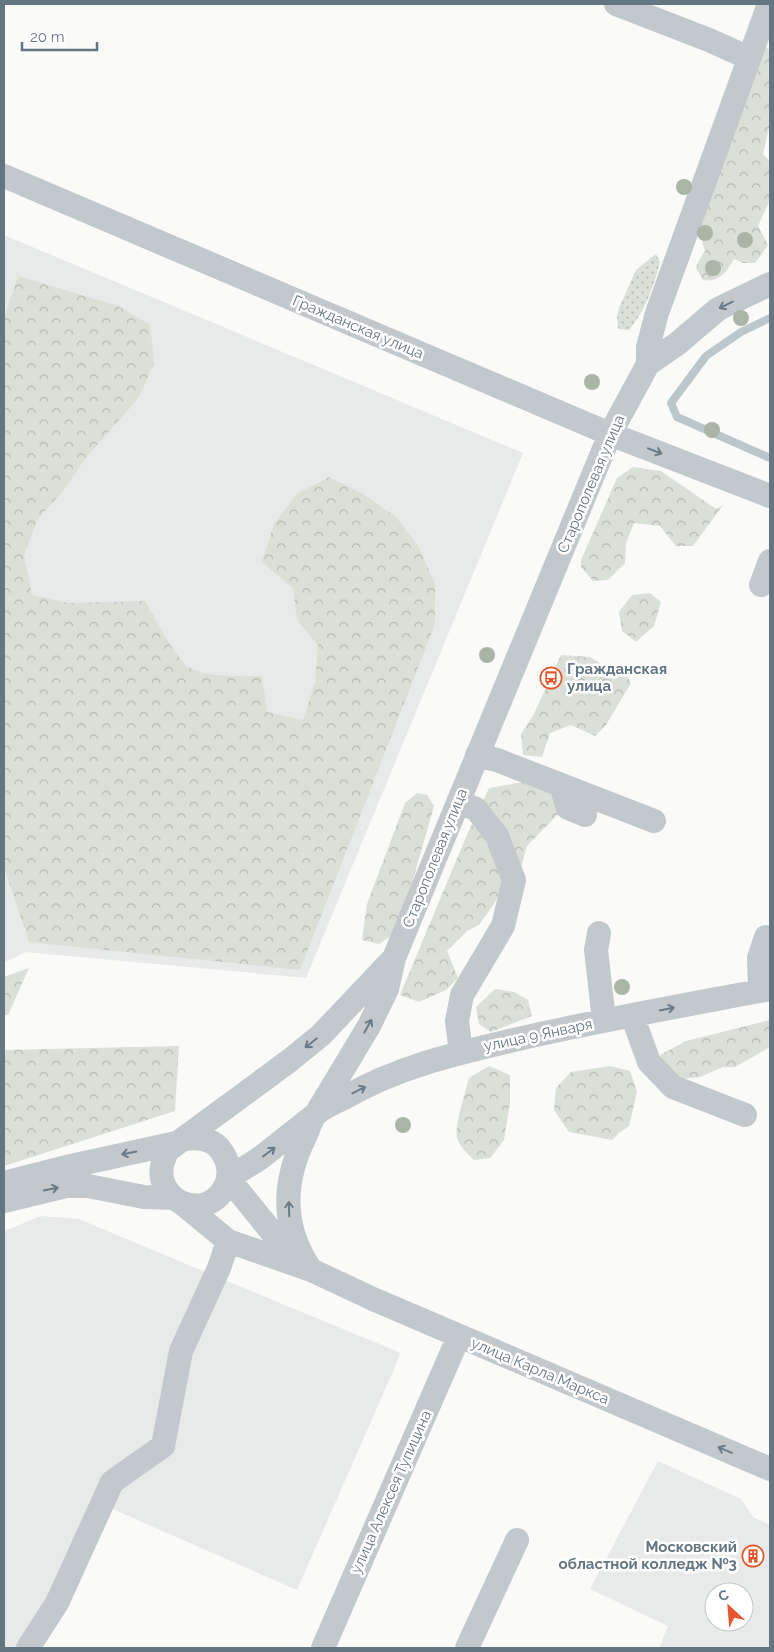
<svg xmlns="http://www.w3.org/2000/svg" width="774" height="1652" viewBox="0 0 774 1652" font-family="Raleway,sans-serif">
	<defs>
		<pattern id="grass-dots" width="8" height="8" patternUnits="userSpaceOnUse" patternTransform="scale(1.25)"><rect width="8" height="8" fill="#dadfd7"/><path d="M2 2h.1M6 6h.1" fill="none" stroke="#b4b9b4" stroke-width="1.8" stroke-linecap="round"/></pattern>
		<pattern id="forest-crowns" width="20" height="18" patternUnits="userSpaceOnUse" patternTransform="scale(1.25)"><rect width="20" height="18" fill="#dadfd7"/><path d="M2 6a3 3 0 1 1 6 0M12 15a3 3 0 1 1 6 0" fill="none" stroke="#b4b9b4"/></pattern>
	</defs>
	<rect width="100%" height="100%" fill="#fafaf8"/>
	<!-- built -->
	<path fill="#e8e9e9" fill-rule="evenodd" d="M4 235 523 453 306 978 25 952 4 963Z
		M41 1216 79 1219 198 1269 401 1353 297 1590 110 1508 41 1648H4V1231Z
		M658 1461 741 1499 753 1517 770 1525V1648H659L668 1626 590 1589ZM714 1592H744V1622H714Z"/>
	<!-- grass -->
	<path fill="url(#grass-dots)" d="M656 254 660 262C654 286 645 311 629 330L618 329 617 317 619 308 636 270Z"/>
	<!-- forest -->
	<path fill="url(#forest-crowns)" d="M766 47 770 50V124L763 154 770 162V200L758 226 768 245 755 263H743L734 259C727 271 719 283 703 280L696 268 698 262 705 251 699 230 758 48Z
		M18 276 118 306 150 325 154 363 139 397 85 459 63 491 37 520 24 556 32 595 68 603 145 601C152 614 178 662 190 668 211 678 238 676 262 676L267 712 303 720 315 683 318 645 297 620 293 588 262 562 274 524 297 494 329 477 363 494 396 517 418 546 435 584V624L300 970 29 942 4 867V319Z
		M633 467 661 471 716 509 723 505 693 546H676L660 526 634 523 626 543 625 563 608 580 593 581 581 567V560L617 478Z
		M650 593 661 602 654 626 636 642 622 631 619 612 632 595Z
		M561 655 590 657 605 666 623 669 631 683 606 725 595 736 571 725 550 733 542 757 523 755 521 734 534 714Z
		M523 782 556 795 559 813 527 846 521 867 502 888 494 904 479 925 467 931 447 951 458 978 446 990 419 1002 400 995 466 837 489 788Z
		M417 793 427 795 434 806 407 901 391 936 379 944 362 940 367 904 405 803Z
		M29 968 8 1015H4V977Z
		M495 989 514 992 528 1000 532 1016 491 1032 479 1024 476 1007Z
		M770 1020V1047L735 1067H723L700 1077 673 1080 660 1055 686 1041Z
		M179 1046 175 1111 4 1166V1050Z
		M489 1066 510 1075V1102L504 1140 490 1158 474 1160C468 1154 460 1147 457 1138 454 1127 466 1090 469 1078Z
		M610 1066 630 1071 637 1092 629 1126 619 1133 612 1140 569 1132 554 1110 556 1088 571 1072Z"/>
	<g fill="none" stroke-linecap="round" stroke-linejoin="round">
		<!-- stream -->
		<path stroke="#bbc7cb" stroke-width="8" d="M770 318 741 332 706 356 671 403 677 417 770 458"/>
		<!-- minor -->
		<path stroke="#c3c8cc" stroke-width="24" d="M616 4 709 40 749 58
			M4 176 610 434 770 496
			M648 364 677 344 718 309 770 284
			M761 585 770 561
			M477 755 497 760 654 821
			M561 785 568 808 585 815
			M458 802 476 809 497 836 514 880 503 926 462 995 457 1021 461 1052
			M599 933 596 950 604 1020
			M760 991 759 958 766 937
			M632 1015 649 1062 673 1087 745 1115
			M185 1139C199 1137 214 1139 222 1152 228 1161 230 1172 227 1182 210 1229 140 1199 168 1150L289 1061 321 1035 394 958
			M228 1178 259 1159 316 1114 369 1026 387 989 394 958 610 434 648 364V347L657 313 769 4
			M228 1178 271 1231 301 1261
			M4 1183 71 1166 176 1143
			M4 1201 66 1186H88L144 1197 174 1198
			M183 1204 228 1241 311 1270 373 1299 770 1469
			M311 1270C282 1228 282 1183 305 1137 308 1131 311 1119 316 1114 322 1108 338 1101 346 1097 399 1066 459 1053 518 1039 601 1020 686 1005 770 989
			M28 1648 57 1603 112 1482 163 1446 181 1351 219 1268 228 1241
			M323 1648 459 1336
			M467 1648 517 1540"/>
	</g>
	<!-- trees -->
	<g fill="#aab4a7">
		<circle cx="684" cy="187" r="8"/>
		<circle cx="705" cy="233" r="8"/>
		<circle cx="745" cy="240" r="8"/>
		<circle cx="713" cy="268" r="8"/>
		<circle cx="741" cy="318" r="8"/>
		<circle cx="592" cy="382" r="8"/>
		<circle cx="712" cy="430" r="8"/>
		<circle cx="487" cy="655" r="8"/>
		<circle cx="622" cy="987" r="8"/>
		<circle cx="403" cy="1125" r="8"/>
	</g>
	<!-- one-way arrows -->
	<defs><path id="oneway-shaft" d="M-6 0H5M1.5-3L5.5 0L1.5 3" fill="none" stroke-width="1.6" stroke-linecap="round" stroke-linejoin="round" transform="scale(1.25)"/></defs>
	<g stroke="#6a7a87">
		<use href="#oneway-shaft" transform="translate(726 305) rotate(154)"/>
		<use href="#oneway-shaft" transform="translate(655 451) rotate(21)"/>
		<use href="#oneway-shaft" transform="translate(667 1009) rotate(-11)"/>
		<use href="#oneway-shaft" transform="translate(368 1026) rotate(-61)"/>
		<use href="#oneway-shaft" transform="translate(311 1043) rotate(141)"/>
		<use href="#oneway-shaft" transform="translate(359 1090) rotate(-27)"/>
		<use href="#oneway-shaft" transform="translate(269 1152) rotate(-37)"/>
		<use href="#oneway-shaft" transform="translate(129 1153) rotate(168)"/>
		<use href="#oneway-shaft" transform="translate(51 1189) rotate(-12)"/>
		<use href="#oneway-shaft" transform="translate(289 1209) rotate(-92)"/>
		<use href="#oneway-shaft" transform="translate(725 1450) rotate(-157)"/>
	</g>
	<!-- icons -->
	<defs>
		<g id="bus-ring" transform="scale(1.125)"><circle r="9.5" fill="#fff" stroke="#e4572e" stroke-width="1.5"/><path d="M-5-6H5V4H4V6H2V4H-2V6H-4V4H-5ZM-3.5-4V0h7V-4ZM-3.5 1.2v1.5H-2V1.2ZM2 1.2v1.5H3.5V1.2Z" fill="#e4572e"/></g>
		<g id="building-ring" transform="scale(1.125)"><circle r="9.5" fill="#fff" stroke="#e4572e" stroke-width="1.5"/><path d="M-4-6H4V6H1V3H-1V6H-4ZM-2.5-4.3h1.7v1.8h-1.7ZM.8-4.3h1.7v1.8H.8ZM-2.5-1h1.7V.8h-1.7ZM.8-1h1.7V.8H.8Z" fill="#e4572e"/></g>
	</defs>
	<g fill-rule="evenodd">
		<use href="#bus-ring" x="551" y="678"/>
		<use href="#building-ring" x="753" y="1556"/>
	</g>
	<g text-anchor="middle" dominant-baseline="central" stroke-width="5" stroke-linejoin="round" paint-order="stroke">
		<!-- street labels -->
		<g font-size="15" fill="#657683" stroke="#fff">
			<text transform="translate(358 327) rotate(23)">Гражданская улица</text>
			<text transform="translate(591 484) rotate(-67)">Старополевая улица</text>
			<text transform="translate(435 858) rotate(-68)">Старополевая улица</text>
			<text transform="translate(538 1035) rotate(-12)">улица 9 Января</text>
			<text transform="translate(540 1371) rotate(23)">улица Карла Маркса</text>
			<text transform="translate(391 1492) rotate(-66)">улица Алексея Тупицина</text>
		</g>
		<!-- poi labels -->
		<g font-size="15" font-weight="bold" fill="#657683" stroke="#fff" text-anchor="start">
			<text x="567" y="669">Гражданская<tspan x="567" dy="17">улица</tspan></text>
			<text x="737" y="1547" text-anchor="end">Московский<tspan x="737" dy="17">областной колледж №3</tspan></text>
		</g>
	</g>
	<!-- border -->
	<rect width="774" height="1652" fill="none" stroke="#657683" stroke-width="10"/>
	<!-- north arrow -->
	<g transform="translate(729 1607) rotate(334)"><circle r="24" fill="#ffffff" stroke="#c1c8cd"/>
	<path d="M0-4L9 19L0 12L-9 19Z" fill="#e4572e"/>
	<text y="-8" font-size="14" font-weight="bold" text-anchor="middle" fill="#657683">С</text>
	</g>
	<!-- scale -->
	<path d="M22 42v8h75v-8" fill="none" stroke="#657683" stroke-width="2.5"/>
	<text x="30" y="42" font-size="15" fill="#657683" stroke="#ffffff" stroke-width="4" paint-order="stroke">20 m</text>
</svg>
